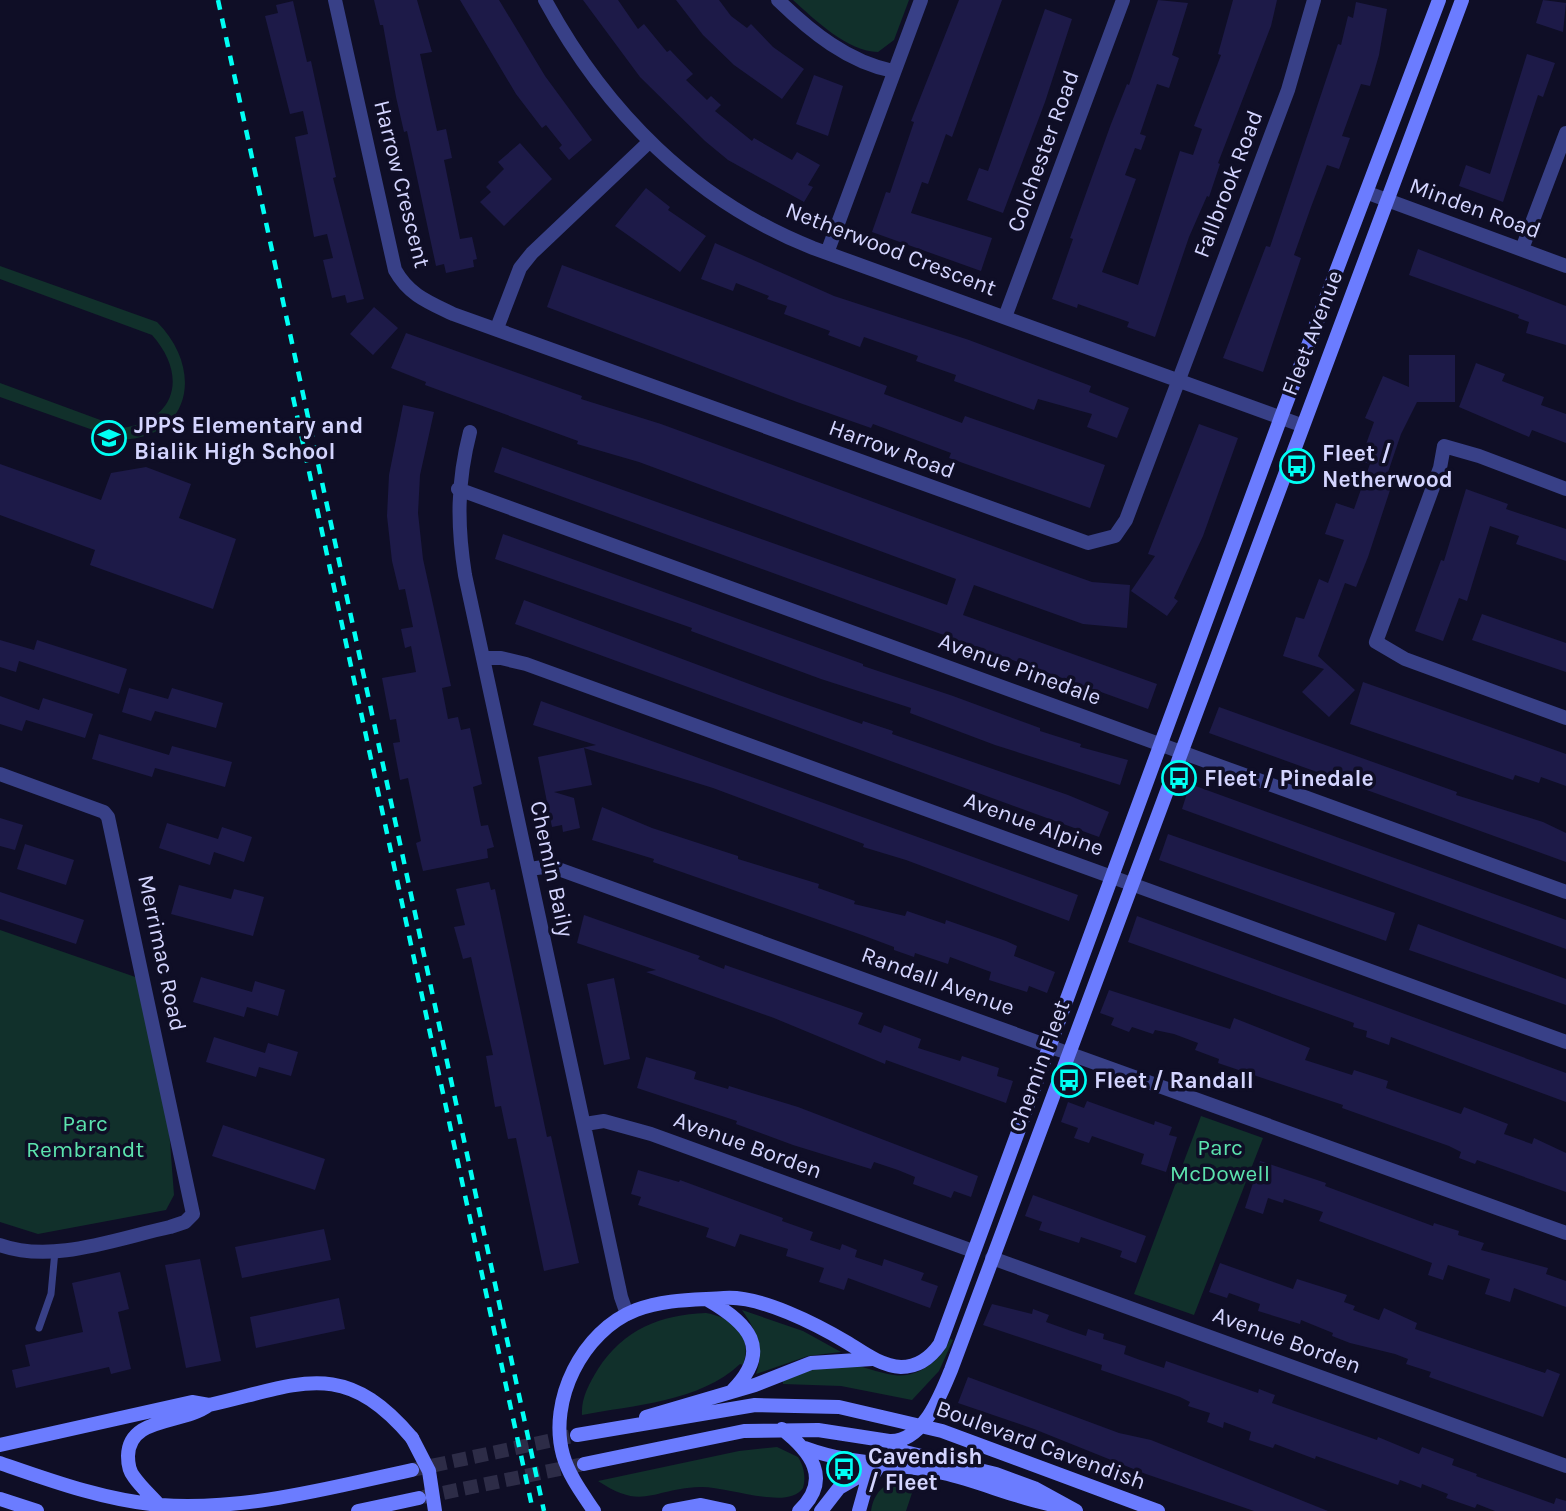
<svg xmlns="http://www.w3.org/2000/svg" width="1566" height="1511" viewBox="0 0 1566 1511" font-family="Karla,sans-serif">
	<rect width="100%" height="100%" fill="#0f0e26"/>
	<!-- green -->
	<path fill="#11302b" d="M793 0H909L894 40 878 52C848 52 814 19 793 0Z
		M0 266 157 322C203 368 193 437 121 440L0 397V383L122 428C178 420 187 374 152 335L0 279Z
		M0 930 144 980 165 1076 174 1195 166 1210 38 1234 0 1222Z
		M1201 1116 1263 1138 1194 1315 1134 1294Z
		M742 1310 803 1331 841 1352 808 1356 756 1374C765 1349 756 1330 742 1310Z
		M706 1313C734 1318 753 1335 743 1365L740 1364C700 1402 633 1405 582 1415 581 1398 589 1384 598 1369 624 1329 660 1315 706 1313Z
		M950 1339 953 1340 939 1371 912 1400 841 1386 783 1384V1381C802 1372 824 1363 846 1364 863 1365 877 1373 894 1375 917 1379 942 1360 950 1339Z
		M777 1447 798 1457C804 1466 806 1478 803 1488 788 1511 728 1486 700 1487 651 1489 643 1511 598 1481L739 1451Z
		M917 1478 906 1511H871C875 1485 894 1478 917 1478Z"/>
	<!-- building -->
	<path fill="#1d1a48" d="M374 0H417L432 52 420 54 437 131 446 129 452 158 444 160 460 239 472 237 477 259 473 260 474 267 446 273 444 264 436 266 407 131 404 132 396 97 383 25H380Z
		M460 0H499L545 76 592 140 569 160 559 148 562 145 546 125 542 128 516 94Z
		M583 0H618L638 29 644 24 667 52 670 50 693 74 686 80 707 100 711 96 721 105 715 111 752 141 754 138 792 160 797 152 820 165 808 185 813 187 804 202 728 160 705 141 640 77Z
		M676 0H719L731 16 747 28 751 24 773 47 804 69 782 99 734 65 703 35Z
		M959 0H1002L952 137 946 134 928 184 922 182 911 213 992 238 981 271 872 232 886 192 890 193 914 122 911 121Z
		M1158 0 1188 3 1172 55 1179 58 1169 88 1157 84 1140 134 1146 136 1141 150 1135 148 1125 175 1136 179 1102 272 1138 285 1180 151 1193 155 1202 129 1194 126 1221 55 1218 54 1233 0H1277L1271 26 1218 163 1220 164 1209 197 1207 196 1189 237 1155 337 1127 327 1129 322 1078 304 1077 308 1052 299 1073 239 1070 238 1111 124 1127 84 1129 85Z
		M1543 0 1566 3 1563 32 1536 23Z
		M293 1 307 62 311 61 336 177 333 178 364 299 347 303 345 295 332 298 323 260 333 258 327 234 314 237 295 137 308 134 303 111 290 114 265 16 278 13 276 5Z
		M1356 2 1387 9 1379 55 1370 86 1361 84 1342 136 1350 138 1339 169 1327 165 1311 207 1294 255 1301 258 1263 372 1223 358 1266 246 1270 247 1338 44 1341 45 1348 16 1353 18Z
		M1045 9 1072 19 1045 102 1003 213 967 200 979 168 988 171Z
		M1527 54 1555 63 1543 97 1538 95 1503 202 1459 186 1466 165 1490 174Z
		M814 75 843 86 828 136 796 124Z
		M520 143 552 179 504 226 480 202 491 192 486 187 504 169 498 162Z
		M646 188 670 207 668 210 706 236 680 272 615 226Z
		M715 243 834 296 969 340 1091 386 1089 392 1129 408 1117 438 1087 427 1092 414 1038 399 1034 410 954 381 956 375 916 361 918 356 864 337 860 347 828 335 830 331 784 314 787 306 767 299 769 296 736 283 733 291 701 279Z
		M1418 249 1566 306V345L1526 333 1529 322 1518 318 1519 315 1409 275Z
		M562 265 887 386 884 394 962 423 965 416 1105 465 1090 508 949 458 951 453 873 424 871 428 797 402 547 307Z
		M374 307 398 328 373 355 350 334Z
		M406 333 582 396 581 399 661 424 1061 571 1092 582 1130 585 1127 628 1083 624 974 585 963 615 1157 684 1148 709 494 472 502 447 947 605 956 579 639 462 577 444 578 441 425 385 426 382 391 368Z
		M1409 355H1455V402H1417L1401 434 1386 478 1393 481 1368 557 1356 587 1345 583 1318 656 1355 690 1329 717 1302 692 1324 669 1283 656 1296 617 1304 619 1319 579 1328 583 1344 540 1325 534 1336 503 1354 509 1370 464 1360 461 1374 422 1365 418 1383 376 1409 387Z
		M1476 363 1505 374 1502 381 1544 397 1541 405 1566 414V443L1532 430 1529 437 1459 407Z
		M403 405 434 412 420 475 418 513 423 559 451 686 442 688 448 719 458 717 461 730 470 728 482 784 473 787 481 826 488 825 494 847 487 849 488 858 423 871 416 843 421 841 408 778 400 780 393 743 400 742 396 719 390 720 382 678 416 672 411 646 405 648 401 629 413 627 405 589 399 590 392 561 387 516 389 475Z
		M1199 424 1238 438 1203 536 1174 598 1178 601 1167 616 1131 591 1155 556 1148 554Z
		M0 464 101 500 111 473 146 467 191 484 179 518 236 539 213 609 90 565 95 550 0 515Z
		M1466 489 1508 504 1506 509 1566 529V561L1516 544 1519 536 1490 526 1467 601 1459 598 1443 641 1415 631 1441 560 1444 561Z
		M503 534 863 664V666L953 696 1040 728V731L1081 744 1080 747 1128 760 1120 785 995 745 910 713 911 708 821 679 691 631 692 628 495 559Z
		M524 600 779 695 862 724 863 721 893 731 892 734 1068 795 1109 812 1099 837 515 624Z
		M1482 614 1566 643V672L1472 640Z
		M0 640 34 650 37 640 127 669 119 694 19 661 16 672 0 667Z
		M1363 682 1566 754V786L1541 777 1539 783 1515 775 1513 780 1350 724Z
		M129 688 168 699 172 688 223 703 216 728 155 711 151 721 122 712Z
		M0 696 39 710 43 698 93 714 85 738 26 720 22 731 0 724Z
		M541 701 1078 895 1069 921 906 860 863 847 864 844 713 788 584 748 592 785 554 792 574 798 580 828 563 832 562 825 552 827 538 757 596 745 533 725Z
		M1219 707 1457 792 1456 795 1543 822 1566 833V862L1209 733Z
		M99 734 169 755 172 746 232 762 225 787 155 768 152 777 92 759Z
		M1190 784 1566 920V949L1182 809Z
		M602 807 652 828 738 856V859L819 884 818 888 855 901 854 904 905 916 907 911 945 924 946 920 1006 941 1017 946 1014 956 1055 972 1047 993 1029 986 1027 992 989 980 991 972 950 957 948 964 915 953 914 957 894 950V947L862 935 653 862 654 859 592 840Z
		M0 818 23 825 15 850 0 846Z
		M167 823 218 839 222 827 252 837 244 862 214 852 210 865 159 848Z
		M1168 834 1395 913 1386 941 1159 860Z
		M25 844 74 860 66 885 17 869Z
		M489 882 491 890 495 889 547 1137 551 1136 579 1263 544 1271 516 1138 508 1139 501 1106 495 1107 486 1056 493 1055 471 957 463 959 454 927 465 925 456 889Z
		M179 885 231 899 234 889 264 897 253 936 171 914Z
		M0 892 84 920 76 944 0 919Z
		M584 915 700 956 698 959 724 969 725 965 863 1013 858 1024 881 1033 884 1025 921 1039 918 1048 960 1061 962 1056 999 1068 997 1076 1013 1081 1006 1103 886 1060 885 1064 774 1018 646 972 656 970 577 943Z
		M1137 916 1566 1073V1102L1391 1037 1389 1045 1366 1037 1367 1031 1353 1027 1354 1023 1128 942Z
		M1418 924 1566 979V1005L1409 950Z
		M201 977 252 992 255 981 285 990 278 1016 247 1007 244 1017 193 1002Z
		M614 978 630 1059 604 1065 587 984Z
		M1109 990 1230 1029 1234 1018 1310 1048 1305 1060 1352 1075 1354 1070 1388 1081 1386 1088 1461 1114 1464 1107 1508 1124 1504 1134 1532 1144 1534 1138 1566 1153V1192L1477 1160 1475 1164 1459 1158 1461 1152 1449 1146 1342 1108 1343 1105 1218 1063 1219 1059 1195 1050 1198 1043 1174 1034 1155 1030 1153 1034 1132 1027 1129 1032 1111 1025 1114 1018 1100 1013Z
		M214 1037 265 1053 268 1043 298 1052 291 1076 259 1067 256 1077 206 1062Z
		M646 1057 691 1070 696 1072 694 1079 728 1089 729 1086 798 1107 978 1176 971 1197 954 1191 951 1198 913 1184 915 1177 898 1170 874 1162 871 1169 793 1145 736 1124 737 1121 637 1088Z
		M1087 1101 1154 1125 1155 1121 1172 1127 1169 1135 1177 1137 1166 1172 1141 1164 1144 1154 1092 1136 1089 1143 1074 1138 1078 1128 1061 1122 1068 1102 1084 1108Z
		M223 1125 325 1159 315 1190 212 1156Z
		M1260 1161 1326 1183 1325 1186 1433 1226 1434 1223 1459 1231 1458 1235 1484 1243 1481 1250 1548 1268 1546 1274 1566 1281V1307L1514 1288 1510 1302 1485 1294 1490 1279 1448 1265 1443 1280 1428 1275 1432 1263 1319 1221 1323 1212 1284 1199 1283 1203 1268 1198 1263 1214 1245 1208Z
		M638 1170 679 1182 680 1180 783 1218 782 1221 813 1232 810 1240 840 1250 842 1244 857 1250 855 1257 882 1266 884 1259 924 1273 921 1280 938 1286 930 1308 848 1278 844 1290 819 1282 824 1268 786 1256 788 1249 740 1234 735 1247 706 1237 709 1228 638 1205 641 1197 631 1194Z
		M1033 1195 1146 1236 1136 1263 1120 1257 1122 1251 1099 1243 1081 1237 1079 1243 1039 1230 1042 1222 1025 1216Z
		M324 1229 331 1260 242 1278 235 1247Z
		M200 1259 221 1361 186 1368 165 1265Z
		M1220 1263 1293 1289 1297 1279 1335 1291 1347 1295 1344 1302 1355 1306 1353 1310 1379 1320 1384 1308 1417 1323 1415 1329 1545 1373 1547 1369 1560 1374 1543 1417 1429 1377 1431 1372 1406 1364 1408 1359 1395 1354 1350 1343 1332 1336 1333 1333 1301 1320 1300 1324 1258 1311 1260 1304 1229 1293 1227 1298 1209 1292Z
		M120 1272 129 1309 118 1312 131 1369 111 1374 109 1367 16 1388 12 1370 30 1366 25 1345 83 1332 72 1283Z
		M339 1298 345 1329 256 1348 250 1317Z
		M992 1304 1032 1314 1033 1309 1049 1315 1046 1322 1074 1332 1086 1336 1088 1329 1104 1334 1103 1339 1126 1346 1124 1354 1140 1360 1164 1368 1166 1361 1258 1393 1259 1389 1275 1395 1272 1403 1377 1440 1378 1437 1419 1454 1422 1447 1454 1459 1452 1465 1477 1474 1476 1476 1554 1504 1556 1498 1566 1501V1511H1495L1477 1504 1475 1508 1446 1498 1448 1494 1422 1484 1421 1488 1400 1480 1398 1485 1316 1456 1315 1459 1275 1444 1273 1448 1249 1440 1251 1432 1224 1422 1223 1428 1207 1422 1210 1413 1188 1406 1190 1402 1180 1397 1101 1370 1102 1365 983 1325Z
		M968 1377 1119 1433 1151 1440 1328 1511H1254L1146 1474 1034 1429 958 1403Z"/>
	<g fill="none" stroke-linecap="round" stroke-linejoin="round">
		<!-- secondary-tunnel -->
		<path stroke="#2d2c47" stroke-width="14" stroke-dasharray="14 7" stroke-linecap="butt" d="M412 1470 572 1436
			M423 1497 584 1464"/>
		<!-- service -->
		<path stroke="#384087" stroke-width="7" d="M39 1328 51 1294 55 1251"/>
		<!-- minor -->
		<path stroke="#384087" stroke-width="14" d="M335 0 395 270C409 295 428 302 453 314L1088 543 1115 536 1126 520 1288 90 1314 0
			M545 0C605 111 694 201 813 248L1301 425
			M778 0C811 32 848 62 893 71
			M1368 193 1566 266
			M1522 249 1566 133
			M827 253 921 0
			M1005 317 1123 0
			M497 328 520 268 532 253 648 143
			M470 432C457 482 457 525 465 575L621 1297 627 1314
			M458 489 1566 892
			M1566 489 1479 456 1444 446 1440 468 1376 642 1405 659 1566 718
			M484 658H501L526 664 1566 1042
			M0 774 104 812 108 817 193 1214 185 1222 170 1227C118 1238 53 1264 0 1245
			M530 869 550 866 1566 1233
			M585 1124 604 1121 651 1134 973 1251
			M992 1258 1566 1466"/>
		<!-- secondary -->
		<path stroke="#6b7cff" stroke-width="14" d="M708 1300C748 1323 773 1349 733 1390
			M646 1417 755 1385 811 1363 872 1359
			M782 1429C810 1451 833 1479 799 1511
			M577 1435 755 1405 839 1407 942 1431 1158 1511
			M889 1441C923 1443 940 1396 951 1370L1462 0
			M0 1445 192 1402 209 1405C299 1385 343 1356 412 1438
			M805 1448C854 1466 895 1462 943 1473 983 1482 1018 1499 1058 1506
			M0 1463C52 1481 104 1500 160 1505 245 1511 329 1488 412 1470
			M584 1464 744 1431 818 1430 889 1441 905 1452 996 1474 1034 1488 1076 1511
			M0 1499 37 1511
			M159 1505C151 1496 141 1487 134 1477 129 1471 128 1463 128 1456 129 1416 182 1425 209 1405
			M358 1511 419 1498
			M594 1511C582 1493 569 1476 563 1455 548 1401 582 1331 636 1310 665 1299 694 1300 724 1298 760 1295 818 1325 848 1343 864 1353 881 1366 901 1367 918 1367 931 1357 940 1344L1281 417 1439 0
			M669 1511 701 1505 729 1511
			M821 1511 839 1488 877 1466
			M859 1511 866 1486 878 1467"/>
		<!-- rail -->
		<path stroke="#00fff4" stroke-width="4.5" stroke-dasharray="10 9" stroke-linecap="butt" d="M218 0 544 1511
			M293 397 533 1511"/>
		<!-- secondary-bridge -->
		<path stroke="#6b7cff" stroke-width="14" d="M412 1438 429 1471 435 1511"/>
	</g>
	<!-- icons -->
	<defs>
		<g id="school-ring" transform="scale(1.75)"><circle r="9.5" fill="#0f0e26" stroke="#00fff4" stroke-width="1.5"/><path d="M0-5L7-2L0 1L-7-2ZM-4 1L0 2.5L4 1V4Q0 6-4 4Z" fill="#00fff4"/></g>
		<g id="bus-ring" transform="scale(1.75)"><circle r="9.5" fill="#0f0e26" stroke="#00fff4" stroke-width="1.5"/><path d="M-5-6H5V4H4V6H2V4H-2V6H-4V4H-5ZM-3.5-4V0h7V-4ZM-3.5 1.2v1.5H-2V1.2ZM2 1.2v1.5H3.5V1.2Z" fill="#00fff4"/></g>
	</defs>
	<g fill-rule="evenodd">
		<use href="#school-ring" x="109" y="438"/>
		<use href="#bus-ring" x="1297" y="466"/>
		<use href="#bus-ring" x="1179" y="778"/>
		<use href="#bus-ring" x="1069" y="1080"/>
		<use href="#bus-ring" x="844" y="1469"/>
	</g>
	<g text-anchor="middle" dominant-baseline="central" stroke-width="7" stroke-linejoin="round" paint-order="stroke">
		<!-- street labels -->
		<g font-size="23" fill="#d4d5ff" stroke="#0f0e26">
			<text transform="translate(1043 151) rotate(-70)">Colchester Road</text>
			<text transform="translate(402 184) rotate(76)">Harrow Crescent</text>
			<text transform="translate(1228 184) rotate(-69)">Fallbrook Road</text>
			<text transform="translate(1475 208) rotate(20)">Minden Road</text>
			<text transform="translate(891 249) rotate(21)">Netherwood Crescent</text>
			<text transform="translate(1312 333) rotate(-69)">Fleet Avenue</text>
			<text transform="translate(892 449) rotate(20)">Harrow Road</text>
			<text transform="translate(1020 669) rotate(20)">Avenue Pinedale</text>
			<text transform="translate(1034 824) rotate(20)">Avenue Alpine</text>
			<text transform="translate(552 869) rotate(78)">Chemin Baily</text>
			<text transform="translate(162 953) rotate(78)">Merrimac Road</text>
			<text transform="translate(938 981) rotate(20)">Randall Avenue</text>
			<text transform="translate(1039 1066) rotate(-70)">Chemin Fleet</text>
			<text transform="translate(748 1145) rotate(20)">Avenue Borden</text>
			<text transform="translate(1287 1340) rotate(20)">Avenue Borden</text>
			<text transform="translate(1041 1445) rotate(20)">Boulevard Cavendish</text>
		</g>
		<!-- poi labels -->
		<g font-size="23" font-weight="bold" fill="#d4d5ff" stroke="#0f0e26" text-anchor="start">
			<text x="134" y="425">JPPS Elementary and<tspan x="134" dy="26">Bialik High School</tspan></text>
			<text x="1322" y="453">Fleet /<tspan x="1322" dy="26">Netherwood</tspan></text>
			<text x="1204" y="778">Fleet / Pinedale</text>
			<text x="1094" y="1080">Fleet / Randall</text>
			<text x="868" y="1456">Cavendish<tspan x="868" dy="26">/ Fleet</tspan></text>
		</g>
		<!-- park labels -->
		<g font-size="23" fill="#5ce3ae" stroke="#0f0e26">
			<text x="85" y="1123">Parc<tspan x="85" dy="26">Rembrandt</tspan></text>
			<text x="1220" y="1147">Parc<tspan x="1220" dy="26">McDowell</tspan></text>
		</g>
	</g>
</svg>
